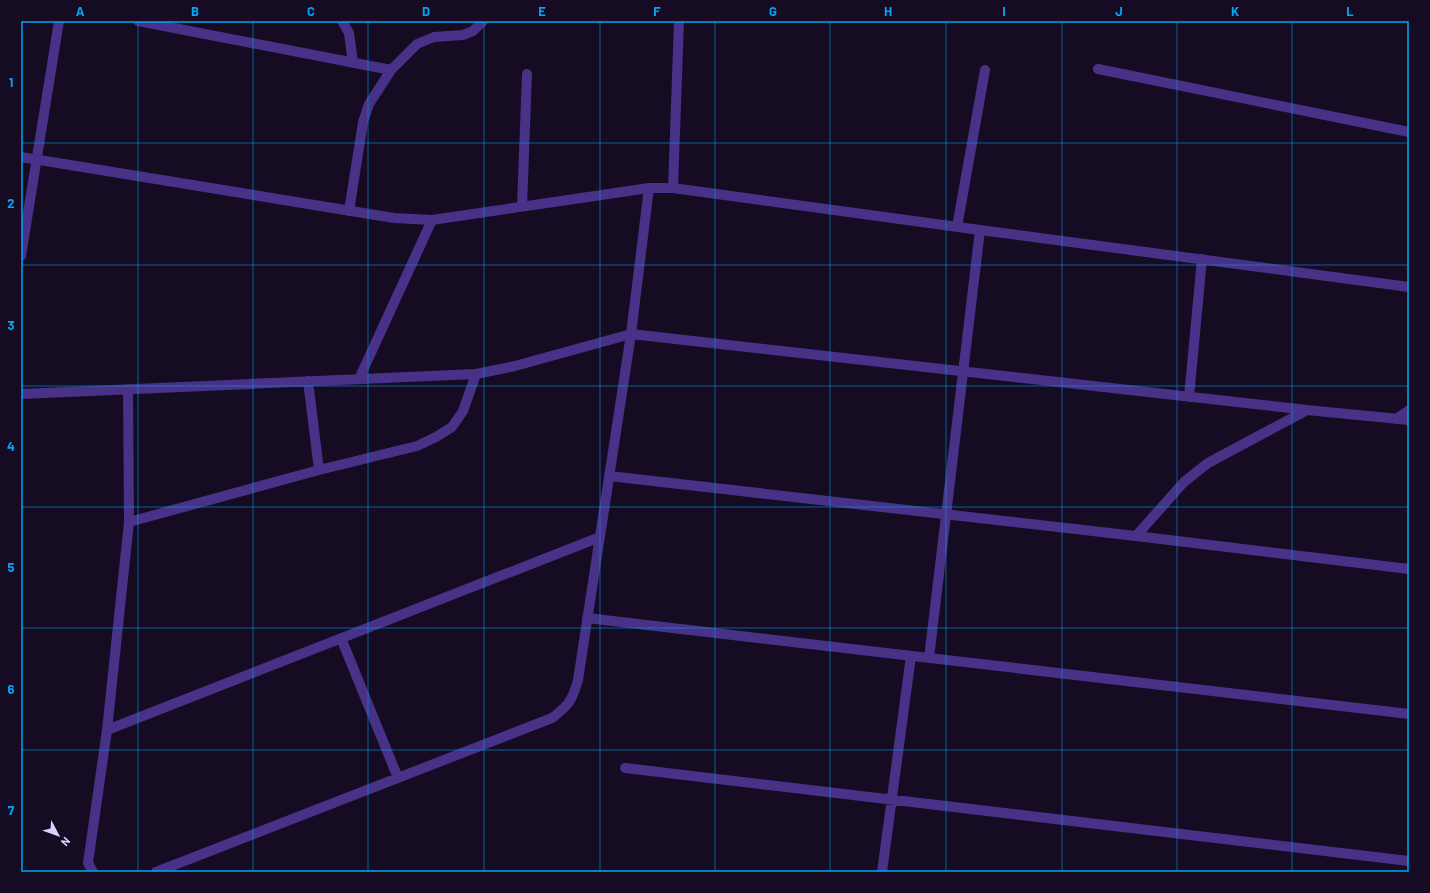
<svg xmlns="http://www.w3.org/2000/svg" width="1430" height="893" viewBox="0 0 1430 893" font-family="Barlow,sans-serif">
	<rect width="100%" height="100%" fill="#150b23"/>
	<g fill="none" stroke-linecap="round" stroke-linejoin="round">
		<!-- street -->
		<path stroke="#483187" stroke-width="10" d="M138 21 391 70
			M342 21 349 33 353 63
			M1098 69 1409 132
			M21 157 394 218 432 220
			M673 188 679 21
			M522 206 527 74
			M349 211 363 122 369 104 391 70 417 44 434 37 463 35 473 31 483 21
			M957 227 985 70
			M21 256 59 21
			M359 379 432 220 649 188H673L980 230 1409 287
			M128 389 129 522
			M21 394 476 374 515 366 631 334 1307 410 1409 420
			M1189 397 1202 259
			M1396 419 1409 410
			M319 470 417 446 436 437 452 427 463 411 476 374
			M609 476 1136 536 1409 569
			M1136 536 1184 482 1208 463 1307 410
			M587 618 1409 714
			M341 638 398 778
			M929 658 980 230
			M107 730 600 537
			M625 768 1409 861
			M93 872 88 863 107 730 129 522 319 470 308 381
			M156 872 552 718C569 705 572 701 578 680L631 334 649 188
			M882 872 911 656"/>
	</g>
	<!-- grid -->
	<path fill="none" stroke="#00a6f8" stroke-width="1" stroke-opacity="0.55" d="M138 21V872M253 21V872M368 21V872M484 21V872M600 21V872M715 21V872M830 21V872M946 21V872M1062 21V872M1177 21V872M1292 21V872M21 143H1409M21 265H1409M21 386H1409M21 507H1409M21 628H1409M21 750H1409"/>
	<!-- border -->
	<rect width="1430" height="893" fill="none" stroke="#150b23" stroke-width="44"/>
	<!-- north arrow -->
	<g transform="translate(58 835) rotate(131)" stroke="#150b23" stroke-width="3" paint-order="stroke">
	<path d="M0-3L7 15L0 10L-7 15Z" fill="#decdff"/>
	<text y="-6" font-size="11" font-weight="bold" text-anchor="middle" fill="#decdff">N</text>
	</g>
	<rect x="22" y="22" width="1386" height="849" fill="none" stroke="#00a6f8" stroke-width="1.5"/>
	<g font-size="13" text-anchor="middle" font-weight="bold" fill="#00a6f8">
		<text x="80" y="16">A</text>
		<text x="195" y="16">B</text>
		<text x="311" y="16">C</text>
		<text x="426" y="16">D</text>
		<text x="542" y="16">E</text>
		<text x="657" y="16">F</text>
		<text x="773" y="16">G</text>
		<text x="888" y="16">H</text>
		<text x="1004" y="16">I</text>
		<text x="1119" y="16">J</text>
		<text x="1235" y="16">K</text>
		<text x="1350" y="16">L</text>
		<text x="11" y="87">1</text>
		<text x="11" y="208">2</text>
		<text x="11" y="330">3</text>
		<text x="11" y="451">4</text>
		<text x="11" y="572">5</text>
		<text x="11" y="694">6</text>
		<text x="11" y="815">7</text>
	</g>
</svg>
